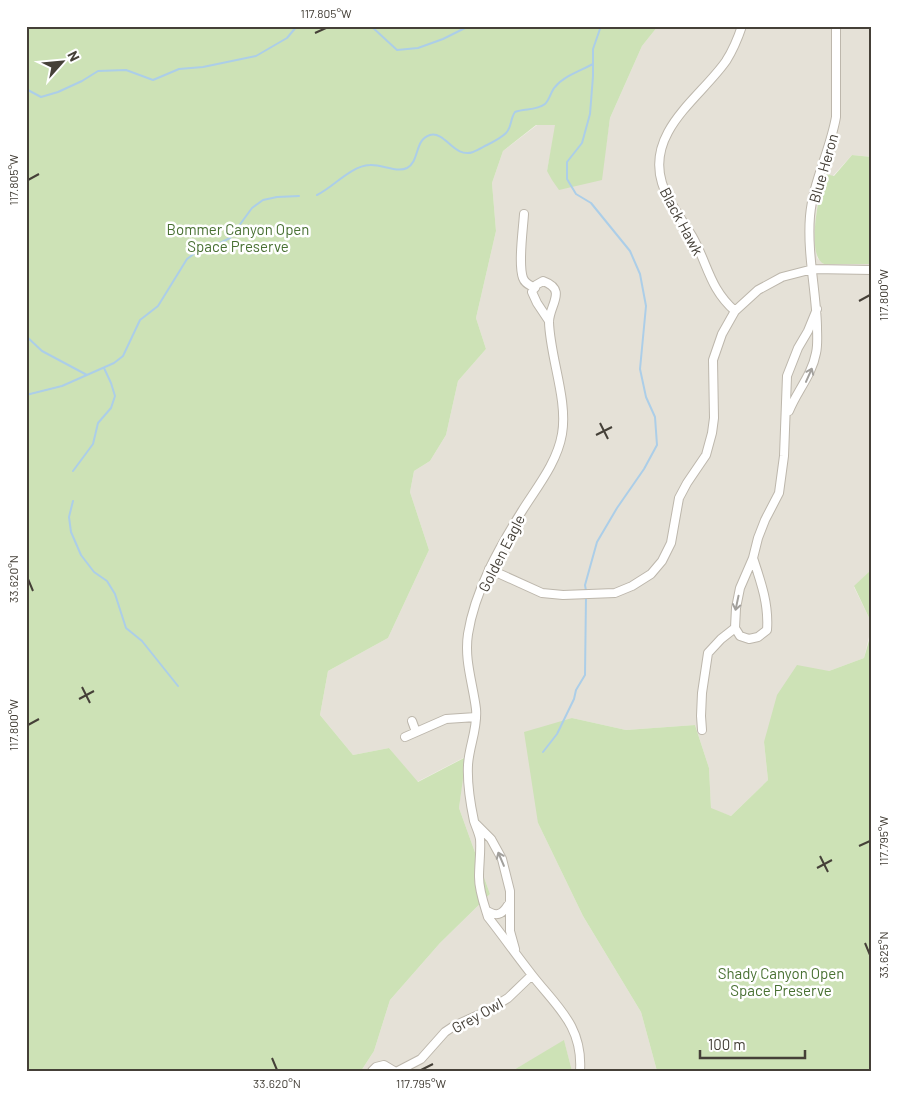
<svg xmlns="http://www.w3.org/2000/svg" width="898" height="1097" viewBox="0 0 898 1097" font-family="Barlow,sans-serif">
	<rect width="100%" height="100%" fill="#f2efe9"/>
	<!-- residential -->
	<path fill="#e5e1d7" d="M658 26H872V157L852 155 820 190 816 214 815 234 817 258 824 264H872V569L854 587 872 624 864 658 829 671 764 742 768 780 731 816 711 809 709 768 695 725 626 730 572 718 538 823 583 916 641 1012 657 1071H572L564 1041 512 1071H361L374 1051 390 1000 440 943 490 894 459 808 465 757 417 782 389 748 353 755 320 715 328 671 388 638 429 550 410 492 414 471 430 461 446 435 458 381 486 349 476 318 496 231 492 183 503 151 537 125H556L547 171 601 180 610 118 642 46Z"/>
	<!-- green -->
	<path fill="#cde2b6" d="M26 26H658L642 46 610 118 602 180 559 190 552 180 547 171 555 125H536L503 151 492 183 496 231 476 318 486 349 458 381 446 435 430 461 414 471 410 492 429 550 388 638 328 671 320 715 353 755 389 748 418 782 466 757 459 808 490 894 440 943 390 1000 374 1051 361 1071H26Z
		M852 155 872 157V264H824C805 256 820 189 825 174L834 176Z
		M872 569V624L854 586Z
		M872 630V1071H657L641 1012 583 916 538 823 524 732 572 718 626 730 695 725 709 768 711 808 731 816 768 780 764 742 777 695 797 665 829 671 864 658Z
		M564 1040 572 1071H512Z"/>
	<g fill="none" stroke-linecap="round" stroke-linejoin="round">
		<!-- stream -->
		<path stroke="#accee8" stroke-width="2" d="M371 26 397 50 418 48 443 39 469 26
			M26 89 41 97 58 92 82 81 98 71 126 70 153 80 179 69 203 67 256 56 287 38 297 26
			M317 195C334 187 350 166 370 165 381 164 397 173 407 168 420 161 414 140 430 135 446 131 454 159 473 152 478 150 483 147 487 145 493 142 501 138 506 133 512 127 510 119 515 112 524 108 536 111 545 104 550 99 551 91 555 87 564 76 580 71 593 64
			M26 336 42 351 87 375
			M26 395 62 386 114 363 123 356 140 320 158 306 187 259 199 250 214 246 230 238 252 208 263 200 277 197 299 196
			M73 471 93 444 98 423 111 408 115 396 111 383 104 368
			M73 501 69 517 71 532 81 555 94 572 107 581 115 594 126 628 142 641 178 686
			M586 591 585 585 597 542 617 508 644 469 657 445 655 417 646 397 640 369 646 306 640 274 630 251 591 203 576 194 567 179V162L582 143 590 114 593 76V49L601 26
			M543 752 557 734 574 699 576 690 585 675 586 596"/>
		<!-- street casing -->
		<g stroke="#bdb7ac" stroke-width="10">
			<path id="street" d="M524 214C523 230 518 264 523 278 525 284 530 285 535 288
				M735 311C709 288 708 264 692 236 682 219 668 202 662 183 646 131 701 97 726 61 733 50 738 38 742 26
				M549 321 537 303 532 292 536 285 543 281C568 290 549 305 549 322 550 357 568 400 562 434 557 463 537 487 522 511 499 548 475 590 468 634 464 660 473 684 476 709 478 728 469 746 468 765 467 784 470 802 474 821 476 827 479 833 480 839 481 851 479 864 479 877 479 891 484 904 488 917 503 936 517 956 532 975 557 1007 583 1026 580 1071
				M789 411C797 391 812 375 816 353 818 345 817 335 817 326 816 290 807 253 810 216 813 182 830 151 836 117V26
				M753 558C761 582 769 605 767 630L758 637 749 639 740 636 735 628 736 608 740 588 753 558 758 538 765 520 779 493 784 456 787 376 798 348 808 331 817 309
				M489 569 542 593 563 595 615 593 632 586 651 574 662 561 671 543 679 498 687 483 706 455 712 433 714 418 713 360 722 334 735 311 758 290 782 277 813 269 872 270
				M412 721 416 732
				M702 730 701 716 702 693 708 653 721 639 735 628
				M405 737 446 719 476 717
				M476 824 491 839 502 859 510 891V931L515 949
				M486 910C496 917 502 915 508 905
				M372 1071 376 1067 384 1065 394 1071
				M398 1071 421 1059 445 1032 454 1026 487 1011 508 998 532 975"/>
		</g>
		<!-- street -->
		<use href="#street" stroke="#fff" stroke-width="8"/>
	</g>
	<!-- one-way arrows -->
	<defs><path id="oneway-shaft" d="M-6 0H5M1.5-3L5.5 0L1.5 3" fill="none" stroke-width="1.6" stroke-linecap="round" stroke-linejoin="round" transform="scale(1.25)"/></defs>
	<g stroke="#a2a09c">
		<use href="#oneway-shaft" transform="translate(809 375) rotate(-66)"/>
		<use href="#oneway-shaft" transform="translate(737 603) rotate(102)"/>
		<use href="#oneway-shaft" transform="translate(501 859) rotate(-113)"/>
	</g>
	<!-- ticks -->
	<path fill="none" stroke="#454038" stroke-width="2" d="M315 33 326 28M28 180 39 174M859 301 870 295M600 423 608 439M596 435 612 427M28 579 33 591M82 687 90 703M79 699 94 691M28 725 39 719M859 846 870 841M820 856 828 872M817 868 832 860M865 943 870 955M272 1058 277 1070M421 1070 433 1064"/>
	<g text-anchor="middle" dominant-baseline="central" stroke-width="5" stroke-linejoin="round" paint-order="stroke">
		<!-- street labels -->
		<g font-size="15" fill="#454038" stroke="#fff">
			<text transform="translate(823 168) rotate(-74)">Blue Heron</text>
			<text transform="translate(682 221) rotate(62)">Black Hawk</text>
			<text transform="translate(501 553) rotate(-63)">Golden Eagle</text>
			<text transform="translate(477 1015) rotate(-29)">Grey Owl</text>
		</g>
		<!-- park labels -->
		<g font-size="15" fill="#487032" stroke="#fff">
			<text x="238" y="229">Bommer Canyon Open<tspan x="238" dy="17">Space Preserve</tspan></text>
			<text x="781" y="973">Shady Canyon Open<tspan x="781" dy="17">Space Preserve</tspan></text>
		</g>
	</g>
	<!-- border -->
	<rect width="898" height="1097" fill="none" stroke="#ffffff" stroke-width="55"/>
	<!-- north arrow -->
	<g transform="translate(62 62) rotate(63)" stroke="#ffffff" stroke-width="4" paint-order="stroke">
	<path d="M0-4L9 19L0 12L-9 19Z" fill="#454038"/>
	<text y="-8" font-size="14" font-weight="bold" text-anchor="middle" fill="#454038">N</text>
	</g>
	<!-- scale -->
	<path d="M700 1050v8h105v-8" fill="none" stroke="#454038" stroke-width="2.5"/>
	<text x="708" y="1050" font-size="15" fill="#454038" stroke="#ffffff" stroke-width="4" paint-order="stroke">100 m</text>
	<rect x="28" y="28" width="842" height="1042" fill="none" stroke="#454038" stroke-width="2"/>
	<g font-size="12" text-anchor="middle" fill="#454038">
		<text x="326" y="18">117.805°W</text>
		<text transform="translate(14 180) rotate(-90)" y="4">117.805°W</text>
		<text transform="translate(884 295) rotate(-90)" y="4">117.800°W</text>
		<text transform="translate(14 579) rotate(-90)" y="4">33.620°N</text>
		<text transform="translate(14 725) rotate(-90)" y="4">117.800°W</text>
		<text transform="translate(884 841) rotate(-90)" y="4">117.795°W</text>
		<text transform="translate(884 955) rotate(-90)" y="4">33.625°N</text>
		<text x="277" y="1088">33.620°N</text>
		<text x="421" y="1088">117.795°W</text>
	</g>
</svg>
